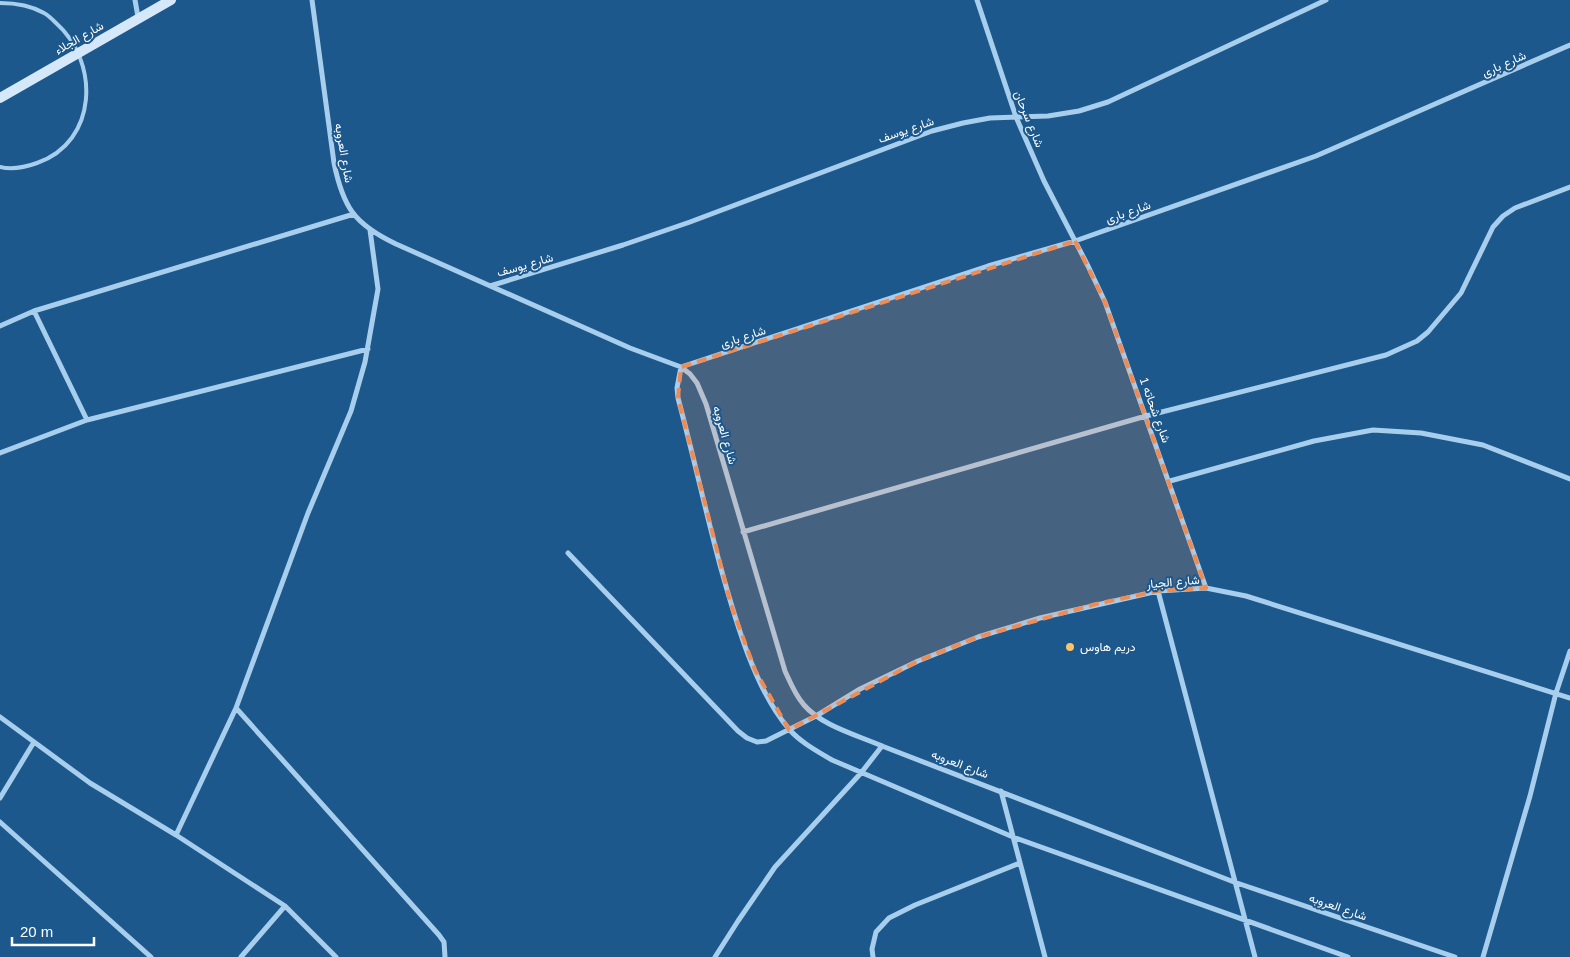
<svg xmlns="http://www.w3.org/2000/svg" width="1570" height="957" viewBox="0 0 1570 957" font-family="Helvetica,Vazirmatn,sans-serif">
	<rect width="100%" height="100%" fill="#1c588c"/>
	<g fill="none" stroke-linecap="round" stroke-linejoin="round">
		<!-- lane -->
		<path stroke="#a8ceed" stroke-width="4" d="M0 3C16 3 30 5 44 13 48 15 52 19 56 23 100 62 98 142 37 163 26 167 12 170 0 167"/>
		<!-- street -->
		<path stroke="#a8ceed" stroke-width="5" d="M135 0 138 17
			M312 0 334 163C343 207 354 224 396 244L630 348 681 367 690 374 697 383 706 404 785 671C790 682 795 695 804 705 822 726 857 735 882 746L1234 882 1455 957
			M977 0 1016 117 1044 181 1088 266 1105 302 1206 588
			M490 286 623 245 690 222 932 131 963 123 990 118 1048 116 1079 111 1108 102 1326 0
			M34 311 87 420
			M0 326 34 311 354 214
			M681 367 677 388 678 398C693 454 705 509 720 565 734 615 754 689 789 729 800 742 817 751 832 760L1013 837 1348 957
			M681 367 988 266 1075 241 1316 156 1570 45
			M0 453 87 420 368 349
			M1170 481 1314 441 1373 430 1421 433 1483 445 1570 479
			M743 532 1146 416 1386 355 1417 341 1428 332 1461 293 1493 227 1503 216 1515 208 1570 187
			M568 553 738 731 747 738 757 742 766 741 816 716 860 689 918 661 978 637 1040 618 1158 591 1206 588 1246 596 1570 698
			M1158 591 1255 957
			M236 708 439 935 444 942 445 957
			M0 717 90 783 176 835 285 906 336 957
			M1001 791 1045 957
			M0 798 34 742
			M0 822 151 957
			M176 835 236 708 308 513 351 411 365 362 378 289 370 230
			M241 957 285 906
			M715 957 738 921 775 867 861 773 882 746
			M873 957 872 949 876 932 889 918 915 905 1020 863
			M1483 957 1530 796 1556 693 1570 651"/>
		<!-- secondary -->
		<path stroke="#d5e8f9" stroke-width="10" d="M0 98 171 0"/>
	</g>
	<!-- marked area -->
	<path fill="#ef8b55" fill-opacity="0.2" stroke="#ef8b55" stroke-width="4" stroke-dasharray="10 6" stroke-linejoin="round" d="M1075 241 1105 302 1206 588 1158 591 1096 604 978 637 918 661 789 730 755 670 731 605 678 398 681 367Z"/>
	<!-- markers -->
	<circle fill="#fec365" stroke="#1c588c" stroke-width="2" cx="1070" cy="647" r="5"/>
	<g text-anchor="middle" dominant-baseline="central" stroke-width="4" stroke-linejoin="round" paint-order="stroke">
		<!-- street labels -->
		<g font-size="12" fill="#fff" stroke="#1c588c">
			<text transform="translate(79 38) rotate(-30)">شارع الجلاء</text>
			<text transform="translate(1504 64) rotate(-24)">شارع بارى</text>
			<text transform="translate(1029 119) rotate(68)">شارع سرحان</text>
			<text transform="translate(906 130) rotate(-19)">شارع يوسف</text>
			<text transform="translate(344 153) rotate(80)">شارع العروبه</text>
			<text transform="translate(1128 212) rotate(-19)">شارع بارى</text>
			<text transform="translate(525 265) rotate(-16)">شارع يوسف</text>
			<text transform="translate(743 337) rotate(-18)">شارع بارى</text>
			<text transform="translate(1155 410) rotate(70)">شارع شحاته 1</text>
			<text transform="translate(725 435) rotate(74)">شارع العروبه</text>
			<text transform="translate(1173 582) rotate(-5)">شارع الجيار</text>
			<text transform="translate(960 764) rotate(21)">شارع العروبه</text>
			<text transform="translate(1338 907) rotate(19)">شارع العروبه</text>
		</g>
		<!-- poi labels -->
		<g font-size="12" fill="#fff" stroke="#1c588c" text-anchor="start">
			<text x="1080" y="647">دريم هاوس</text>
		</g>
	</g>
	<!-- scale -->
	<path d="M12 937v8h82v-8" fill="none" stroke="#ffffff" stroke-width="2.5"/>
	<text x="20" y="937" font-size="15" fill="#ffffff" stroke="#1c588c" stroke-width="4" paint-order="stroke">20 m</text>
</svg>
